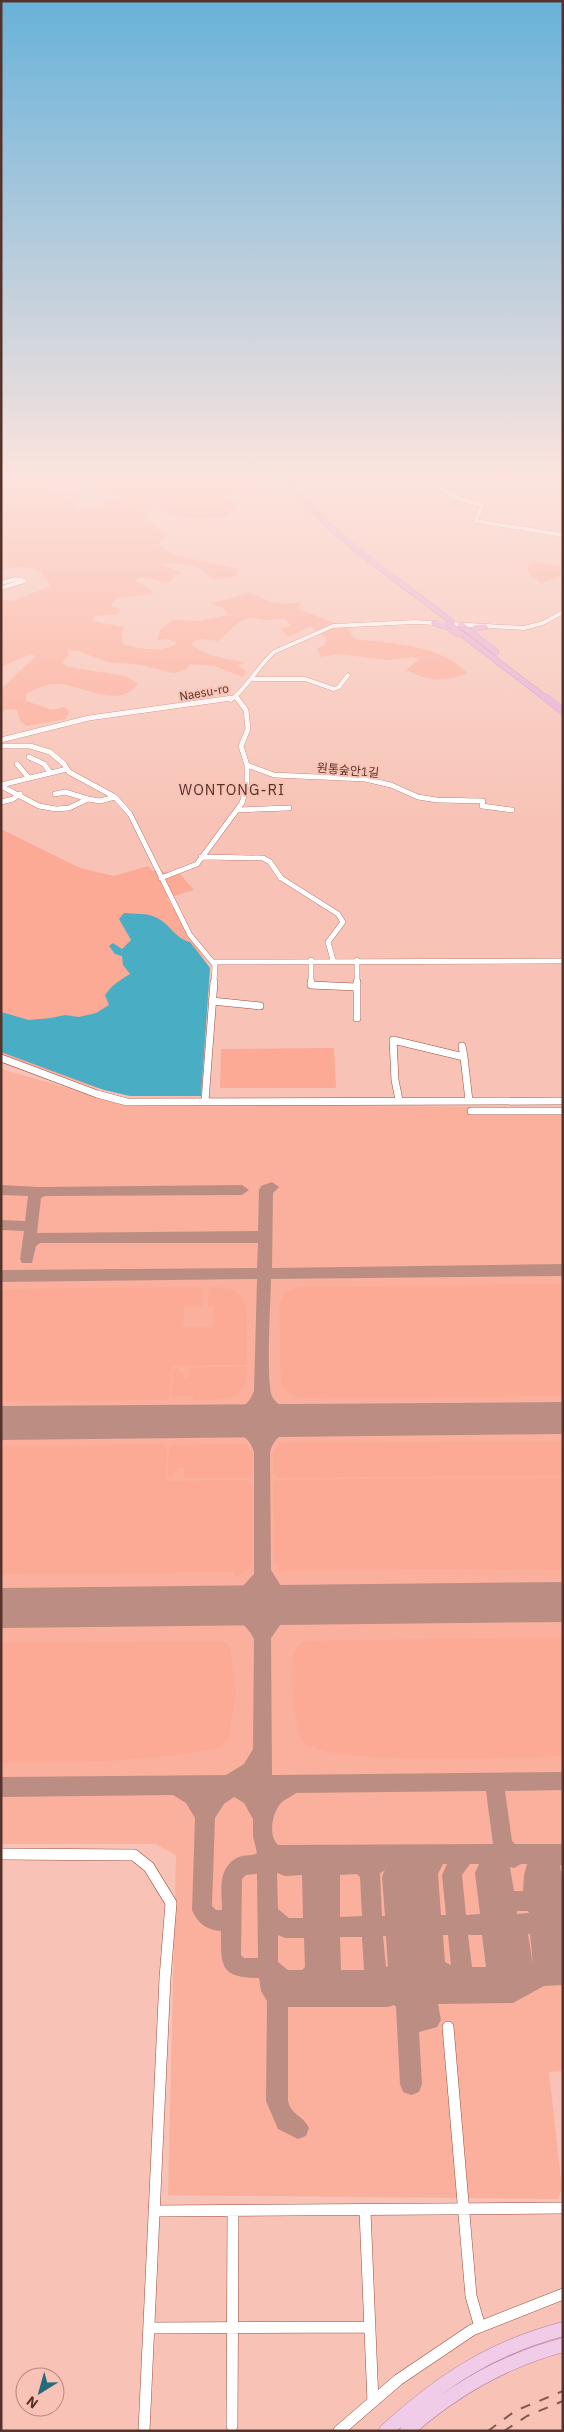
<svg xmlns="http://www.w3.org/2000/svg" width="564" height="2432" viewBox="0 0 564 2432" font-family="'IBM Plex Sans','Noto Sans KR',sans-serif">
	<rect width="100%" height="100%" fill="#f8c3b6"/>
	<!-- built -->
	<path fill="#fbb09d" d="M1 1069 128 1105 563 1107V2071L549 2072 562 2189 558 2199 168 2195 176 1855 155 1844H1Z"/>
	<!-- green -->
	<path fill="#fca995" d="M7 479H44L49 490 66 498 69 494 75 491 83 494 76 500 77 508 86 510 119 498 102 488 93 479H249L254 483 229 484 233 489 228 499 235 503 237 508 227 510 229 515C205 522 179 520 157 508L159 500 142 511 146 519 167 534 159 545 165 550 179 556 239 569 236 576C228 578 220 580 212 578 208 576 206 573 202 570 193 565 172 561 163 565L182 573 173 577 170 583 140 577 135 581 146 586 154 594 117 598 111 606 121 609 118 614 94 616 93 621 124 627 121 634 123 644C141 649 161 654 177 643L168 639 158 640C156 630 167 625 173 620L199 621 228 615 224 609 211 603 250 593 272 602 285 604 301 602 298 609 347 628 355 639C390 643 442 645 467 673 445 683 427 681 406 670L420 659 412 657 388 660 337 654 321 657 317 649 325 645 326 638 311 627C301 628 296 636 287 636L281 628 291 626C285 616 281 619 271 620 264 621 257 617 251 618 237 619 229 633 218 641L200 639 191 643C202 656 227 659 245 662L238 666 246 671 243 677 214 666 190 664 186 670 173 673 142 665 108 662 78 651 68 650 69 655 62 663 68 667 126 676 138 684C117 711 81 683 56 684 45 684 35 689 26 694V701L52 710 64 707 69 711 66 719 27 726 20 721 17 710 5 709 1 714V689L36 656 30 654 1 667V599L12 601 51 586C39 564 24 565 1 570V482Z
		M535 562 563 567V573L558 578 541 583 530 576 527 568 529 564Z
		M1 829 80 868 114 876 148 866 153 871 179 873 194 890 167 898 210 968 201 1096 121 1093 93 1087 1 1054Z
		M334 1048 336 1088H220L221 1049Z
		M563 1284V1396L301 1398 288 1393 281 1385 279 1304 285 1294 296 1287Z
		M203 1287 202 1307H184L183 1327H213L214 1307H208L209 1287C241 1287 247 1295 247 1326 247 1339 247 1352 247 1365H173L171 1367 170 1396 166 1400 1 1401V1289Z
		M247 1367C247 1404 222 1399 193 1400V1396H177L176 1400 172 1396 173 1371 176 1368H179V1373H183V1379L189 1378V1368Z
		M563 1441V1475L279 1478 273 1475V1452L279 1443Z
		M163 1444 167 1449 165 1481 246 1480 252 1483 253 1560 246 1572 235 1577 234 1572 1 1574V1446Z
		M246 1444 253 1452V1475L250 1478H184L185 1468H178V1473H173V1478L168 1474 169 1448 172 1445Z
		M563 1478V1569L280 1571 275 1564 273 1483 277 1480Z
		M563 1637V1756C521 1757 327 1767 304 1742 295 1732 294 1700 292 1687 290 1674 292 1648 303 1641Z
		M220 1641 227 1643 230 1648 236 1694 228 1739 221 1747 179 1755 98 1762 1 1763V1643Z"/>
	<!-- water -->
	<path fill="#49aec4" d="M124 913C134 914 147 913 155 917 170 923 175 939 190 942L210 968 201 1096H130L104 1090 1 1052V1012L29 1020 51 1018 65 1015 79 1017 96 1013 109 1005 105 995C112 985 120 980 130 974L123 965 122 956 115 954 109 946 113 943 122 949 131 940 119 919Z"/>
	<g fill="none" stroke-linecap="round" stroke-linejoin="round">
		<!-- taxiway -->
		<path fill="#bc8e83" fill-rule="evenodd" d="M272 1182 279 1187 273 1193 272 1268 563 1264V1276L271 1279C271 1298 265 1387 273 1398 283 1412 296 1410 310 1415L312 1420 310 1425C292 1431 276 1431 270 1452L271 1570 281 1586 306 1599 309 1605 306 1611 283 1621 271 1638 272 1775 563 1772V1790L505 1791 512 1841 515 1844H563V1864L560 1866 563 1882V1985L544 1986 513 2003 438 2004 441 2020 437 2027 419 2032 422 2084 419 2092 411 2095 403 2092 400 2084 396 2007 394 2005 388 2007H288V2101C291 2115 304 2116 309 2128L306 2136 298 2139 278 2129 266 2101 267 2001 261 1991 259 1978C219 1978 221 1965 221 1931 207 1930 198 1924 192 1910L195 1818 186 1803 173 1795 1 1797V1777L226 1775 244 1764 253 1749 254 1639C243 1617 229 1619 210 1612L207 1606 210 1600 240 1589 254 1574V1452C247 1429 228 1434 222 1421 227 1410 246 1413 254 1391L257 1279 1 1282V1270L257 1268 258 1243H40L36 1246 32 1263H22L20 1259 24 1231 1 1230V1220L25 1221 28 1196 1 1195V1185L39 1187 242 1185 249 1190 242 1195 45 1196 41 1198 37 1233 258 1231 259 1190 261 1186ZM262 1407 278 1420 262 1434 248 1421ZM254 1599V1612L243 1605ZM271 1599 280 1603 271 1609ZM486 1791 493 1844 278 1845C268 1835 272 1815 280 1804 283 1800 291 1797 296 1793ZM234 1797 244 1803 253 1819V1836L257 1853C251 1857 242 1854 235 1859 217 1870 222 1893 222 1910H216L212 1906 215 1818 224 1804ZM387 1864 382 1877 385 1916H382L380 1873 384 1871ZM443 1864H447L442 1875 446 1915H441L438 1874ZM470 1864H479L475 1873 480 1914 466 1915 462 1875ZM521 1864H527L524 1875 523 1891H514L510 1867 514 1868ZM277 1873 285 1876 302 1875 303 1918H289L278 1909ZM257 1874 258 1958H244L241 1955 242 1879 246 1875ZM357 1874 360 1877 362 1916 340 1917V1875ZM517 1911H528L529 1913 517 1914ZM528 1934H530L533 1965ZM278 1935 285 1938H304L305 1967 302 1970H288L278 1962ZM443 1935H448L451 1965 445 1962ZM468 1935H482L486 1967H472ZM383 1936H386L388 1966 386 1967ZM340 1937H362L364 1970H341Z"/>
		<!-- runway -->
		<path fill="#bc8e83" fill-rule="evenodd" d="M563 1402V1434L1 1440V1406Z
			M563 1582V1622L1 1628V1588Z"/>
		<!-- minor-far3 casing -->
		<g stroke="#9a4e3d" stroke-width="4.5">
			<path id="minor-far3" d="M272 479 275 483
				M440 479V488L457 498 482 505 476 521 563 535
				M1 583 16 579 24 581 1 588
				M253 679H305L334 689 339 687 348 675
				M236 697 238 700
				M231 700C248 687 258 666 274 652L333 626 415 622 524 628 543 623 563 612"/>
		</g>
		<!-- minor-far2 casing -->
		<g stroke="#9a4e3d" stroke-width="5.5">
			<path id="minor-far2" d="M237 698 246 710 248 729 241 746 247 765 274 775 365 779 391 785 418 797 437 800 483 801 482 806 512 810
				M1 740 89 718 232 698
				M1 746H30L50 752 64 764 69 772 115 797 130 814 190 935 215 965 214 983
				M29 757 44 764 49 771
				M17 764 28 777
				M1 785 67 769
				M1 786 39 806 56 809 69 808 88 799 100 801 115 797
				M55 794 65 792 88 799
				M1 802 13 799 20 794
				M238 810 289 808
				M201 857 263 858 270 862 281 878 338 914 343 922 328 942 333 960
				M161 878 197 864 242 803 247 785V765
				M311 960V983
				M357 960V983
				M214 962 563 961"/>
		</g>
		<!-- minor-far1 casing -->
		<g stroke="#9a4e3d" stroke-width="8">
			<path id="minor-far1" d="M311 982V985L356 987
				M357 982V1018
				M212 1001 260 1006
				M462 1046 464 1057
				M1 1058 97 1094 127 1102 563 1101
				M399 1100 395 1080 393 1040 464 1057 469 1101
				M205 1101 214 982
				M471 1111H563"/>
		</g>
		<!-- minor casing -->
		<g stroke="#9a4e3d" stroke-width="12">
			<path id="minor" d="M1 1854 134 1855 149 1867 171 1903 165 1978 144 2431
				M448 2027 471 2296 480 2327
				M155 2211 563 2208
				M365 2211 373 2402
				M149 2328 370 2327
				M232 2426 233 2212
				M339 2431 398 2380 472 2330 563 2294"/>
		</g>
		<!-- major casing -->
		<g stroke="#b3809c" stroke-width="15">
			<path id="major" d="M386 2431C441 2381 491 2348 563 2329
				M407 2431C453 2390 503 2361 563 2345"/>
		</g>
		<!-- highway-far1 casing -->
		<g stroke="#b3809c" stroke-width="6">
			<path id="highway-far1" d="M286 479C329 536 396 578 452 622
				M434 623 448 627 457 634
				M461 625 496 652
				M454 628 548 700
				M472 632 475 628 485 627"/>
		</g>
		<!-- highway casing -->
		<g stroke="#b3809c" stroke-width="8">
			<path id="highway" d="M546 698 563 711"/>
		</g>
		<!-- minor-far3 -->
		<use href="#minor-far3" stroke="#fff" stroke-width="4"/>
		<!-- minor-far2 -->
		<use href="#minor-far2" stroke="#fff" stroke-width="5"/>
		<!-- minor-far1 -->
		<use href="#minor-far1" stroke="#fff" stroke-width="7"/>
		<!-- minor -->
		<use href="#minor" stroke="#fff" stroke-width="11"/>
		<!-- major -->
		<use href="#major" stroke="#f0cce8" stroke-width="14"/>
		<!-- highway-far1 -->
		<use href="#highway-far1" stroke="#e6aad9" stroke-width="5.5"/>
		<!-- highway -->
		<use href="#highway" stroke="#e6aad9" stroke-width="8"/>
		<!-- rail -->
		<path stroke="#815950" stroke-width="2" stroke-dasharray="10 10" stroke-linecap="butt" d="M488 2431 515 2411 563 2391
			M504 2431 527 2416 563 2401"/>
		<!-- highway-bridge casing -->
		<g stroke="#b3809c" stroke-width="6" stroke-linecap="butt">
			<path id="highway-bridge" d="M447 622 454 628"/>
		</g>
		<!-- highway-bridge -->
		<use href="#highway-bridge" stroke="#e6aad9" stroke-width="5.5"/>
	</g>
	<!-- sky -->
	<linearGradient id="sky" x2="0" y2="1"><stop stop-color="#68b2da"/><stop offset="0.58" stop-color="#fce4de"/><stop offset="1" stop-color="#fce4de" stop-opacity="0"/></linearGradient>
	<rect width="564" height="820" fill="url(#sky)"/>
	<g text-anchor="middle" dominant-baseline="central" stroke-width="4" stroke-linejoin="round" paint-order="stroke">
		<!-- far-street labels -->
		<g font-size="12" fill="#55322a" stroke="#f8c3b6">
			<text transform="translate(204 692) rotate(-10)">Naesu-ro</text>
			<text transform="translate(348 770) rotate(5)">원통숲안1길</text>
		</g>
		<!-- far-quarter labels -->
		<g font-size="15" letter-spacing="1" fill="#55322a" stroke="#f8c3b6">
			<text x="232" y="789">WONTONG-RI</text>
		</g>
	</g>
	<!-- border -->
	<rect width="564" height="2432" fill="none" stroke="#55322a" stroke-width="5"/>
	<!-- north arrow -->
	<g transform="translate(40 2392) rotate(217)"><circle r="24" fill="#f8c3b6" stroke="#b7897e"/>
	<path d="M0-4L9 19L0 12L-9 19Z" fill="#256b7a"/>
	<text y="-8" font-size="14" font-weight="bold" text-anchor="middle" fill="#55322a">N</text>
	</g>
</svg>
